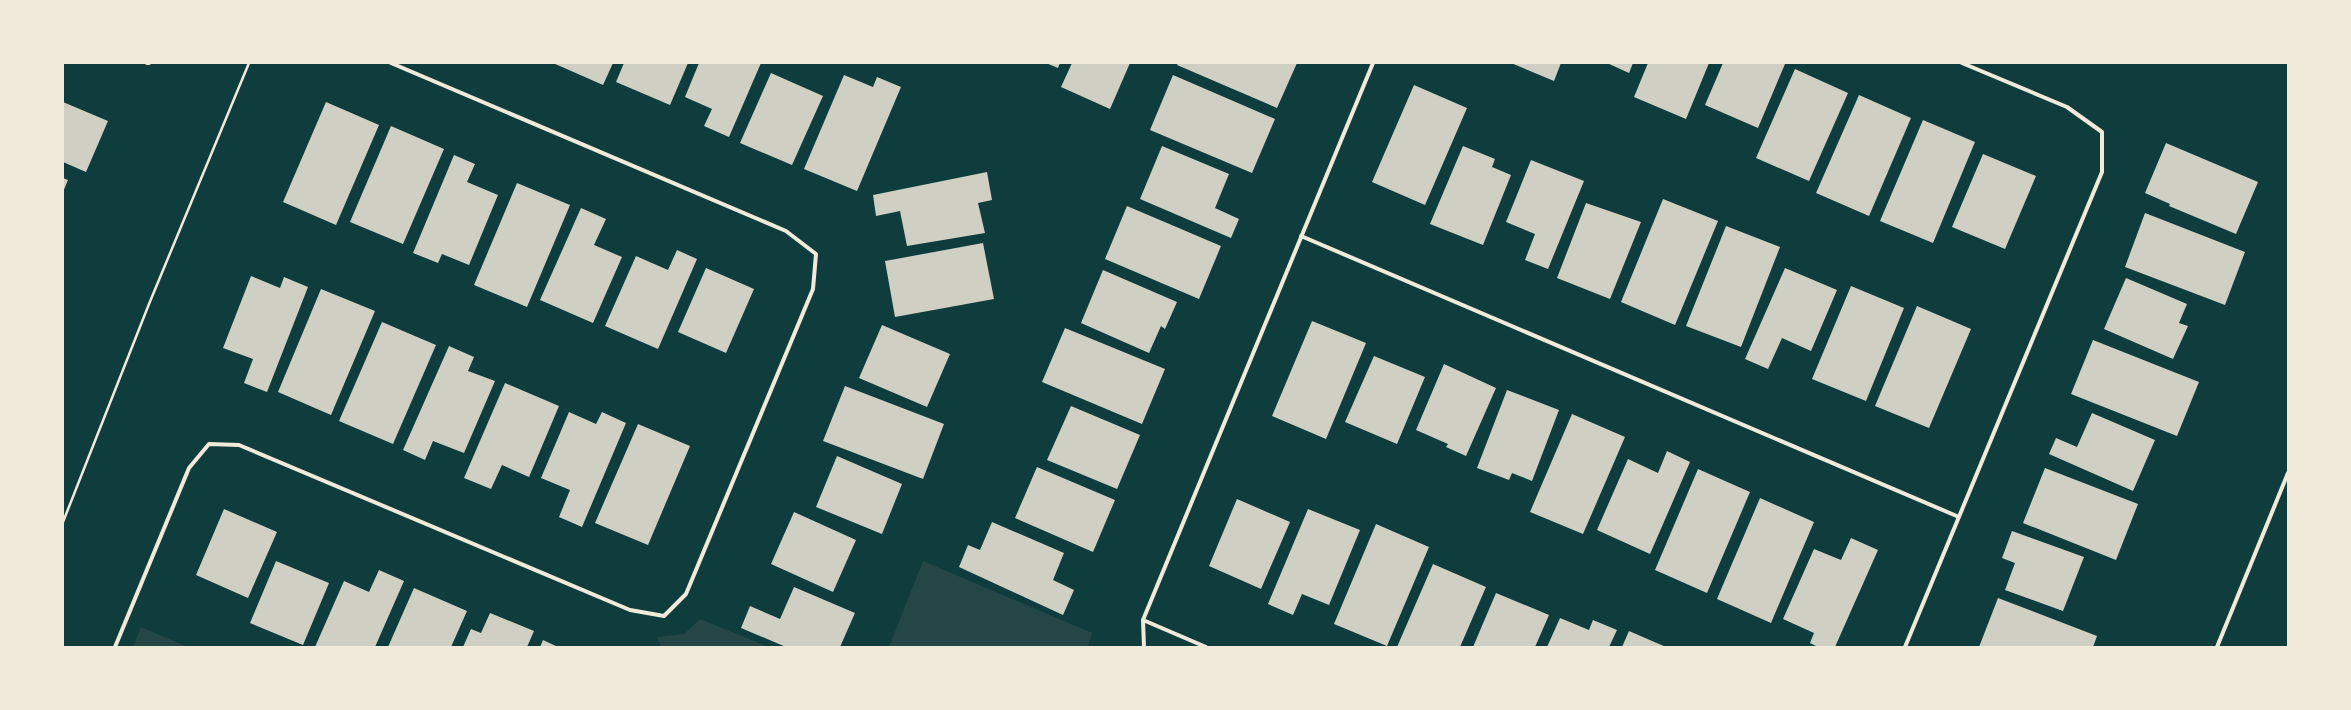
<svg xmlns="http://www.w3.org/2000/svg" width="2351" height="710" viewBox="0 0 2351 710" font-family="'PT Sans',sans-serif">
	<rect width="100%" height="100%" fill="#0f3d3e"/>
	<!-- green -->
	<path fill="#244646" d="M923 561 1092 633 1088 647H889Z
		M700 619 769 647H661L657 637 684 634Z
		M141 627 188 647H133Z"/>
	<!-- building -->
	<path fill="#cfcfc3" d="M553 63H613L603 85Z
		M624 63H688L670 105 616 82Z
		M699 63H761L729 137 704 126 712 109 685 97Z
		M1046 63H1060L1058 68Z
		M1072 63H1130L1110 109 1061 87Z
		M1178 63H1297L1277 108 1177 65Z
		M1511 63H1561L1554 81Z
		M1607 63H1633L1629 73Z
		M1648 63H1709L1686 119 1634 97Z
		M1723 63 1785 64 1758 128 1705 105Z
		M1795 69 1848 93 1809 181 1756 158Z
		M771 73 823 96 792 165 740 143Z
		M844 75 873 87 877 77 901 87 857 191 804 169Z
		M1173 75 1275 119 1252 173 1150 130Z
		M1414 85 1467 108 1425 205 1372 182Z
		M1859 95 1911 118 1869 216 1816 193Z
		M63 102 108 121 86 172 63 162Z
		M326 102 379 125 336 225 283 202Z
		M1923 120 1975 142 1933 243 1880 221Z
		M391 126 444 149 403 244 350 222Z
		M2166 143 2258 182 2236 234 2169 206 2170 204 2145 193Z
		M1162 146 1229 174 1215 208 1239 219 1231 238 1140 199Z
		M1463 146 1495 159 1492 167 1511 175 1483 245 1430 224Z
		M1983 154 2036 176 2005 249 1952 227Z
		M454 155 475 164 467 182 498 195 469 265 442 254 438 263 413 253Z
		M1531 160 1584 181 1548 269 1525 260 1535 234 1506 222Z
		M987 172 992 200 978 203 985 233 907 246 900 211 876 216 873 195Z
		M63 178 68 180 63 192Z
		M517 183 570 205 527 307 474 285Z
		M1663 199 1718 221 1675 325 1621 302Z
		M1586 203 1641 222 1610 299 1557 278Z
		M1127 206 1221 246 1199 299 1105 259Z
		M581 208 606 219 594 245 622 257 593 323 540 300Z
		M2145 213 2245 252 2225 305 2125 267Z
		M1726 226 1780 247 1741 347 1686 326Z
		M983 243 994 299 895 317 885 261Z
		M677 250 697 259 658 349 605 326 636 256 668 270Z
		M706 268 754 289 726 353 678 332Z
		M1785 268 1837 290 1811 351 1782 338 1768 369 1745 359Z
		M1103 270 1177 302 1165 329 1161 326 1149 353 1081 323Z
		M251 276 280 288 284 277 308 287 267 392 244 383 253 359 223 348Z
		M2126 278 2187 304 2179 323 2188 326 2173 359 2104 329Z
		M1851 286 1904 308 1866 401 1812 379Z
		M321 289 375 311 331 415 278 392Z
		M1917 306 1971 329 1929 428 1875 406Z
		M1312 321 1366 343 1326 439 1272 416Z
		M382 322 436 345 393 444 339 421Z
		M882 325 950 354 927 407 859 378Z
		M1065 328 1165 369 1142 424 1042 382Z
		M2093 340 2199 382 2177 436 2071 394Z
		M449 346 474 357 468 371 495 381 464 453 433 441 425 460 403 450Z
		M1374 356 1425 377 1397 444 1345 422Z
		M1444 364 1496 388 1466 456 1446 447 1448 444 1416 430Z
		M505 383 559 406 529 477 502 465 491 489 464 478Z
		M845 386 944 424 923 479 823 441Z
		M1507 390 1559 410 1532 481 1512 473 1509 480 1477 468Z
		M1071 406 1140 435 1117 489 1047 460Z
		M569 412 596 424 602 412 626 423 582 527 559 517 570 490 541 478Z
		M2092 413 2155 440 2133 491 2049 454 2056 438 2077 447Z
		M1572 414 1625 437 1583 534 1530 512Z
		M638 424 690 446 648 545 595 523Z
		M1667 451 1690 462 1650 554 1597 530 1628 459 1658 473Z
		M837 456 902 484 882 534 816 507Z
		M1037 467 1115 500 1093 552 1015 518Z
		M2045 468 2138 504 2116 560 2023 523Z
		M1698 469 1750 492 1707 593 1655 570Z
		M1760 498 1814 522 1771 623 1717 599Z
		M1237 499 1290 522 1261 589 1209 566Z
		M224 509 277 532 248 598 196 575Z
		M1308 509 1360 530 1329 605 1302 594 1293 615 1268 604Z
		M794 512 856 540 833 592 771 564Z
		M992 522 1064 553 1053 580 1074 590 1063 615 959 567 968 545 980 550Z
		M1376 524 1429 547 1387 646 1334 624Z
		M2012 531 2084 557 2063 611 2005 590 2015 563 2002 558Z
		M1851 538 1878 550 1835 647H1818L1810 643 1814 633 1783 619 1814 549 1841 560Z
		M276 561 329 583 303 645 250 623Z
		M1433 564 1486 587 1460 647H1397Z
		M379 570 404 581 375 647H315L344 581 369 592Z
		M794 587 855 613 840 647H786L741 628 750 606 780 619Z
		M414 588 467 611 451 647H388Z
		M1496 593 1549 615 1535 647H1473Z
		M1998 598 2097 636 2093 647H1979Z
		M490 613 534 631 527 647H463L471 629 481 633Z
		M1560 618 1589 630 1593 620 1617 630 1609 647H1547Z
		M1629 631 1666 647H1622Z
		M543 640 558 647H540Z"/>
	<g fill="none" stroke-linecap="round" stroke-linejoin="round">
		<!-- path -->
		<path stroke="#f1e9da" stroke-width="2.5" d="M63 522 149 304 249 63"/>
		<!-- minor -->
		<path stroke="#f1e9da" stroke-width="4" d="M147 63H149
			M1301 236 1959 517
			M1143 620 1206 647
			M115 647 189 468 209 444 239 445 630 610 664 616 686 594 813 289 816 254 786 231 391 63
			M1144 647 1143 620 1373 63
			M1905 647 2102 172V132L2067 107 1962 63
			M2217 647 2288 473"/>
	</g>
	<!-- border -->
	<rect width="2351" height="710" fill="none" stroke="#f1e9da" stroke-width="128"/>
</svg>
